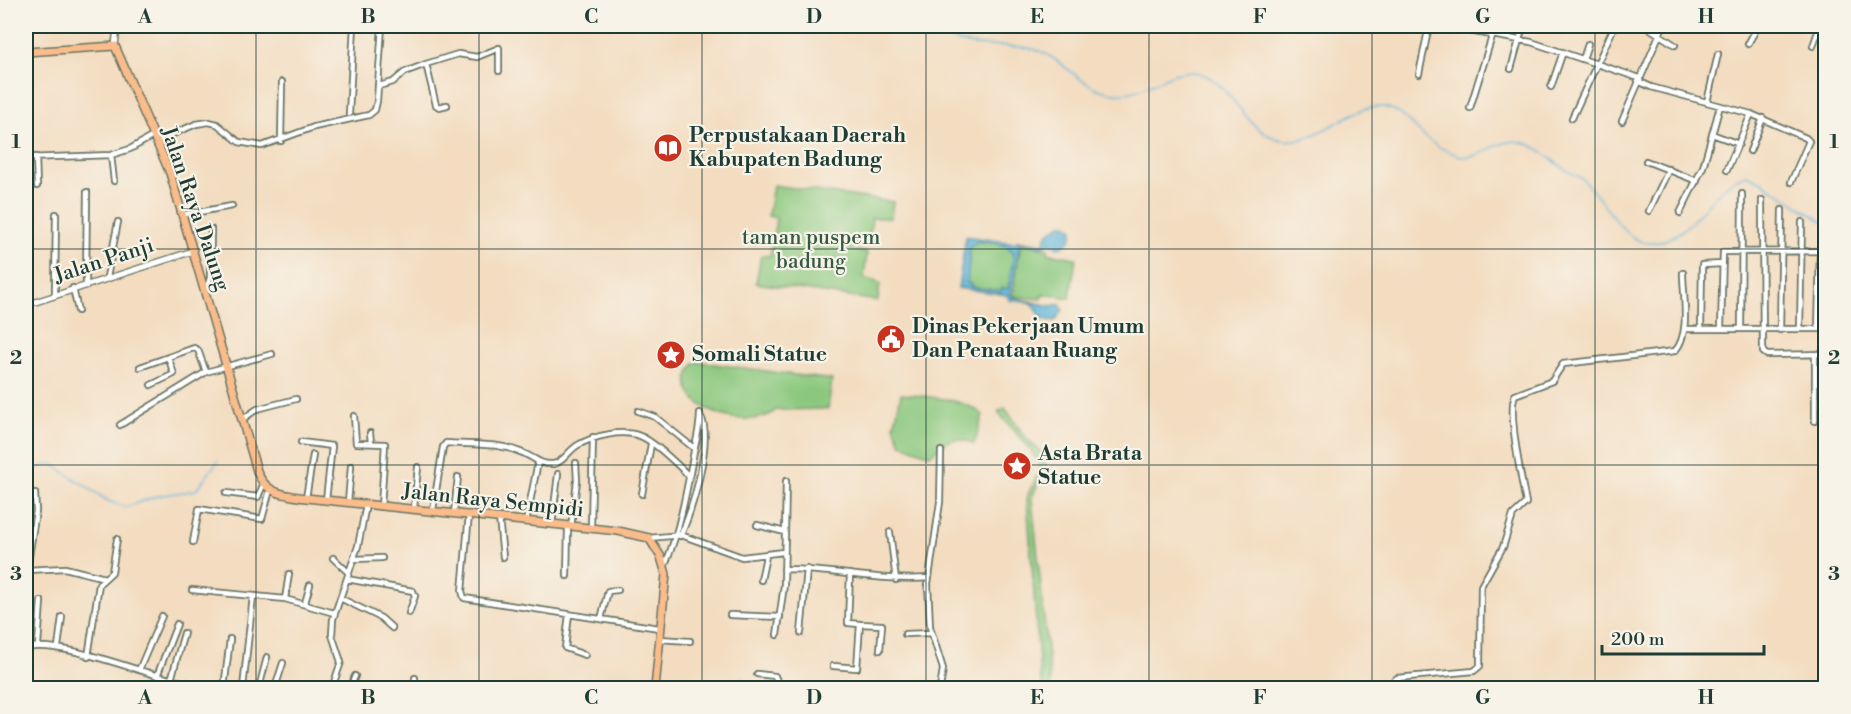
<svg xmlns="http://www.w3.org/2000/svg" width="1851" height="714" viewBox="0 0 1851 714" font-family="'Libre Bodoni',serif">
	<rect width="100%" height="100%" fill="#f7f3e8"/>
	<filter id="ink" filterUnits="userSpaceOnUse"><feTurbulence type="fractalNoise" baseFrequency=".0167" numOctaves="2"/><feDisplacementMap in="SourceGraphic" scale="12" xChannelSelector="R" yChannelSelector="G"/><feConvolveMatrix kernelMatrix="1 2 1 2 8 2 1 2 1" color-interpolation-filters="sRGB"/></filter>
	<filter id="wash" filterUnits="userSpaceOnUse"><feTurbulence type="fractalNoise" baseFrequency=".008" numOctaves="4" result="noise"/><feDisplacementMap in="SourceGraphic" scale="24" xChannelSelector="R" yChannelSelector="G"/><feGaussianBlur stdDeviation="1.35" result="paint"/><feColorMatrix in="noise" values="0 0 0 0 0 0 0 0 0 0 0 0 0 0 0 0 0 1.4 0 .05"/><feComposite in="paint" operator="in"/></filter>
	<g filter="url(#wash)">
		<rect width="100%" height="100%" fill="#f3dcbf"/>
		<!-- green -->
		<path fill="#8bc87e" stroke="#558259" stroke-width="1.5" d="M773 185 893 202 891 218H872L868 246 851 245V250L867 252 864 278 880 283 878 301 756 283 761 255 770 256 776 218 768 216Z
			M977 241C989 243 1009 241 1014 254L1008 289C998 293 974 291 967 283L970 247Z
			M1021 244 1048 248V253L1076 258 1070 298 1042 294 1041 299 1013 296Z
			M699 362 832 380 828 409 776 410C751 435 661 406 695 363Z
			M901 394C927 397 962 397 983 415L974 444C952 434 948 441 930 455L901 444 894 426Z
			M1005 408 1026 438 1041 452 1046 464 1032 498 1051 688H1043L1040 676 1027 499C1029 487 1038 480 1040 469 1041 457 1007 424 998 412Z"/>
		<!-- water -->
		<path fill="#5cb3d9" stroke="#3e7886" stroke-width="1.5" fill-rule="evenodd" d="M1061 224H1067L1073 229C1073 239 1067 246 1057 247L1050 243 1044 246 1020 242 1011 294 1012 297 1050 306 1060 304 1063 310 1055 321 1043 319 1032 303 1009 300 1007 295 958 288 966 236 1015 243 1018 240 1043 244 1047 234ZM978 241C993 243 1010 244 1014 254L1008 289 1002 288 1001 291 971 287V284L967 283 970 248Z"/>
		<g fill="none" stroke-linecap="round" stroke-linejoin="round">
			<!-- stream -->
			<path stroke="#5cb3d9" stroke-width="1.5" d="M931 26C940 31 948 39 959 42 986 50 1018 41 1044 53 1068 65 1086 91 1115 93 1145 96 1166 69 1193 72 1227 76 1239 120 1268 135 1308 157 1345 106 1379 107 1403 107 1411 128 1430 141 1439 148 1451 153 1463 157 1476 158 1489 148 1501 144 1527 133 1545 156 1565 169 1570 173 1576 175 1581 178 1599 193 1625 244 1649 243 1695 242 1709 184 1747 175L1762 182 1826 224
				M26 471 52 464 108 501 126 507 157 496 196 490 218 461
				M738 688 742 676"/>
		</g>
	</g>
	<g filter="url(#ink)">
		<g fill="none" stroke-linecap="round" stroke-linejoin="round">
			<!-- minor casing -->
			<g stroke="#697565" stroke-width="8">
				<path id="minor" d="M1441 26 1531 42 1639 78
					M1646 26 1675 45
					M1748 44 1758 26
					M1813 46 1820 26
					M1583 59 1588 44
					M426 64 458 54 477 57 499 48V71
					M1511 69 1523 26
					M1419 74 1429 26
					M1638 81 1651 87 1751 114 1806 138 1809 141 1791 182
					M379 86 393 82 405 72 426 64 436 105 439 107 447 105
					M1551 87 1563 52
					M1707 102 1718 54
					M1470 108 1493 33
					M349 114 354 26
					M1572 118 1614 27
					M1622 121 1663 26
					M1712 134 1739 144
					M157 141 196 124 209 122 217 124 239 142 262 146 314 127 369 115 375 110 377 101 382 26
					M281 141 282 82
					M1750 151 1763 118
					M111 155 114 181
					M36 157 37 186
					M26 158 111 155 130 149 155 135
					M1646 161 1697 181
					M1727 170 1751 114
					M1762 200 1763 352 1767 355 1826 354
					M1649 211 1669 169
					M1680 213 1703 167 1720 106
					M182 215 232 206
					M26 231V230
					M107 277 118 222
					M86 283 87 192
					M73 288 78 311
					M206 291 210 278 211 229
					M55 294 56 214
					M1684 329H1826
					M1701 329 1702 265 1722 264
					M1721 329 1723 252 1826 251
					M1741 329 1742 194
					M1800 329 1802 222
					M1818 329 1820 251
					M1780 330 1782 210
					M1815 355V421
					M140 367 194 348 198 350 206 372 272 354
					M151 385 174 374 168 357
					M638 411 655 417 695 449
					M354 416 356 443 385 444 381 507
					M243 419 257 409 296 399
					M120 425 206 372
					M370 433 371 442
					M301 442 332 446 326 500
					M35 493 36 511 27 570 65 568 105 578
					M226 493 258 497 263 485
					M642 494 651 444
					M306 498 313 455
					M348 503 351 466
					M414 508 418 467
					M433 510 443 447 446 443C472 445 498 442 523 453 533 457 540 465 553 464 563 463 569 450 578 445 594 436 622 429 640 436 654 441 679 466 690 477
					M454 513 458 477
					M469 514 462 591 464 598 659 628
					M499 518 503 557
					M526 522 538 462
					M552 525 558 474
					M757 525 785 532
					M571 527 577 481 576 463
					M591 528 593 437
					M890 532 896 580
					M680 536C692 514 713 439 701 417
					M649 538 681 535 742 557 783 552
					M193 542 199 509 262 519 270 490
					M333 558 349 573
					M354 559 382 558
					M665 565C680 530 687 489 694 451 697 438 700 427 700 413
					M784 569C833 569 881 582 929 578
					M567 576 568 527
					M347 579 413 591 415 596 409 613
					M761 580 766 556
					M192 590 285 599 334 613
					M340 598 381 618 392 628
					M285 599 289 574
					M305 603 310 585
					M569 614 565 648 585 655
					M730 615 780 617
					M601 619 608 591 618 590
					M860 624 882 625 880 650
					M801 633 807 569
					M905 634 931 633
					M777 635 784 585 786 481
					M659 639 690 641
					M38 645 41 601
					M58 647 62 617
					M26 648C60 640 133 670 170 679 188 684 207 686 226 688
					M88 657 99 584 112 572 117 539
					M833 666 857 668 860 624 848 623 850 574
					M139 670 162 616
					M757 674 775 676 780 688
					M157 676 177 624
					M171 680 184 633
					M224 688 230 639
					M243 688 253 596
					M259 688 267 657
					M275 688 283 663
					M332 688 341 662 332 635 333 619 358 546 366 505
					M350 688 355 676
					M415 688V678
					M940 688 943 669 930 627 928 584 940 502 941 451
					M1391 688 1392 682 1397 678 1474 671 1480 666 1481 586 1503 547 1513 515 1526 503C1522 482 1507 411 1515 395L1552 381 1563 364 1675 351C1691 334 1683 295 1683 273"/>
			</g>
			<!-- tertiary casing -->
			<g stroke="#697565" stroke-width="8">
				<path id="tertiary" d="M115 46 117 26
					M26 305 193 251"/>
			</g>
			<!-- primary casing -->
			<g stroke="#697565" stroke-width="10">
				<path id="primary" d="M26 52 115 46 170 173 257 471C265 494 284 495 306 498L618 531 649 538 661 557 666 574 655 688"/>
			</g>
			<!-- minor -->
			<use href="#minor" stroke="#fff" stroke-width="4.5"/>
			<!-- tertiary -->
			<use href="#tertiary" stroke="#fff" stroke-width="5"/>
			<!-- primary -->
			<use href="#primary" stroke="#fabc8b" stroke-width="7"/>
		</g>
	</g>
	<!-- grid -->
	<path fill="none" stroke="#1f3d34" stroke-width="1.5" stroke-opacity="0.55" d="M256 26V688M479 26V688M702 26V688M926 26V688M1149 26V688M1372 26V688M1595 26V688M26 249H1826M26 465H1826"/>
	<!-- icons -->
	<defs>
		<g id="library-disc" transform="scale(1.5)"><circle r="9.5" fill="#c8321e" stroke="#f7f3e8"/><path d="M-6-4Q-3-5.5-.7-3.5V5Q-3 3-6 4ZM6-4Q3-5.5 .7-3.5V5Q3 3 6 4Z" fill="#fff"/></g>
		<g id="civic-disc" transform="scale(1.5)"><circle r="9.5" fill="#c8321e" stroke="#f7f3e8"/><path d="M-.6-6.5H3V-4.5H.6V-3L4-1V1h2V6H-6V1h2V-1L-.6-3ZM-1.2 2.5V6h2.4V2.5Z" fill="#fff"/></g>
		<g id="sight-disc" transform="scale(1.5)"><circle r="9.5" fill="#c8321e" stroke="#f7f3e8"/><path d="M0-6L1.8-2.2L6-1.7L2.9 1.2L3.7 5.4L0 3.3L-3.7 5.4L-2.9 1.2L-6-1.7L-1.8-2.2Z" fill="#fff"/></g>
	</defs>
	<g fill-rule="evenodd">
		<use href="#library-disc" x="668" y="148"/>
		<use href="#civic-disc" x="891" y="339"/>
		<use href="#sight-disc" x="671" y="355"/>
		<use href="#sight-disc" x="1017" y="466"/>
	</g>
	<g text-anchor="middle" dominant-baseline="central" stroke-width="4.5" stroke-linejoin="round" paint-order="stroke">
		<!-- poi labels -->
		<g font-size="21" font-weight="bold" fill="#1f3d34" stroke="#f7f3e8" text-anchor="start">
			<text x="689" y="136">Perpustakaan Daerah<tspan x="689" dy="24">Kabupaten Badung</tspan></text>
			<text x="912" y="327">Dinas Pekerjaan Umum<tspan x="912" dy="24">Dan Penataan Ruang</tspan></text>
			<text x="692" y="355">Somali Statue</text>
			<text x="1038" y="454">Asta Brata<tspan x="1038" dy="24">Statue</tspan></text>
		</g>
		<!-- street labels -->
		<g font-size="21" fill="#1f3d34" stroke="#f7f3e8">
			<text transform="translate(195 209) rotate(71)">Jalan Raya Dalung</text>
			<text transform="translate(104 261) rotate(-18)">Jalan Panji</text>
			<text transform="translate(493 501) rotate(6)">Jalan Raya Sempidi</text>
		</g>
		<!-- park labels -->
		<g font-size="21" fill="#355943" stroke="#f7f3e8">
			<text x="811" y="238">taman puspem<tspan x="811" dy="24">badung</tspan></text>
		</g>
	</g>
	<!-- margin -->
	<rect width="1851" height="714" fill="none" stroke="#f7f3e8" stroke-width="66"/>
	<!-- scale -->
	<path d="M1602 645v9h162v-9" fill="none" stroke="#1f3d34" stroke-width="3"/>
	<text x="1611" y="645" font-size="18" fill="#1f3d34" stroke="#f7f3e8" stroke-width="4.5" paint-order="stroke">200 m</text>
	<rect x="33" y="33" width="1785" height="648" fill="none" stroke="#1f3d34" stroke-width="2"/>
	<g font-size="20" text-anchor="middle" font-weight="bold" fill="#1f3d34">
		<text x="145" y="23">A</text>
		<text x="368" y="23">B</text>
		<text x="591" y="23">C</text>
		<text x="814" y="23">D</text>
		<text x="1037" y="23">E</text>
		<text x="1260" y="23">F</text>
		<text x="1483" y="23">G</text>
		<text x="1706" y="23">H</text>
		<text x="16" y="148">1</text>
		<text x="1834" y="148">1</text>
		<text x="16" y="364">2</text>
		<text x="1834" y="364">2</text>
		<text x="16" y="580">3</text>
		<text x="1834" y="580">3</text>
		<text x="145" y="704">A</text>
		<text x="368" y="704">B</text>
		<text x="591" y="704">C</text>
		<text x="814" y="704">D</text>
		<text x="1037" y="704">E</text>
		<text x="1260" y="704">F</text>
		<text x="1483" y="704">G</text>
		<text x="1706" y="704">H</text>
	</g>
</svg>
